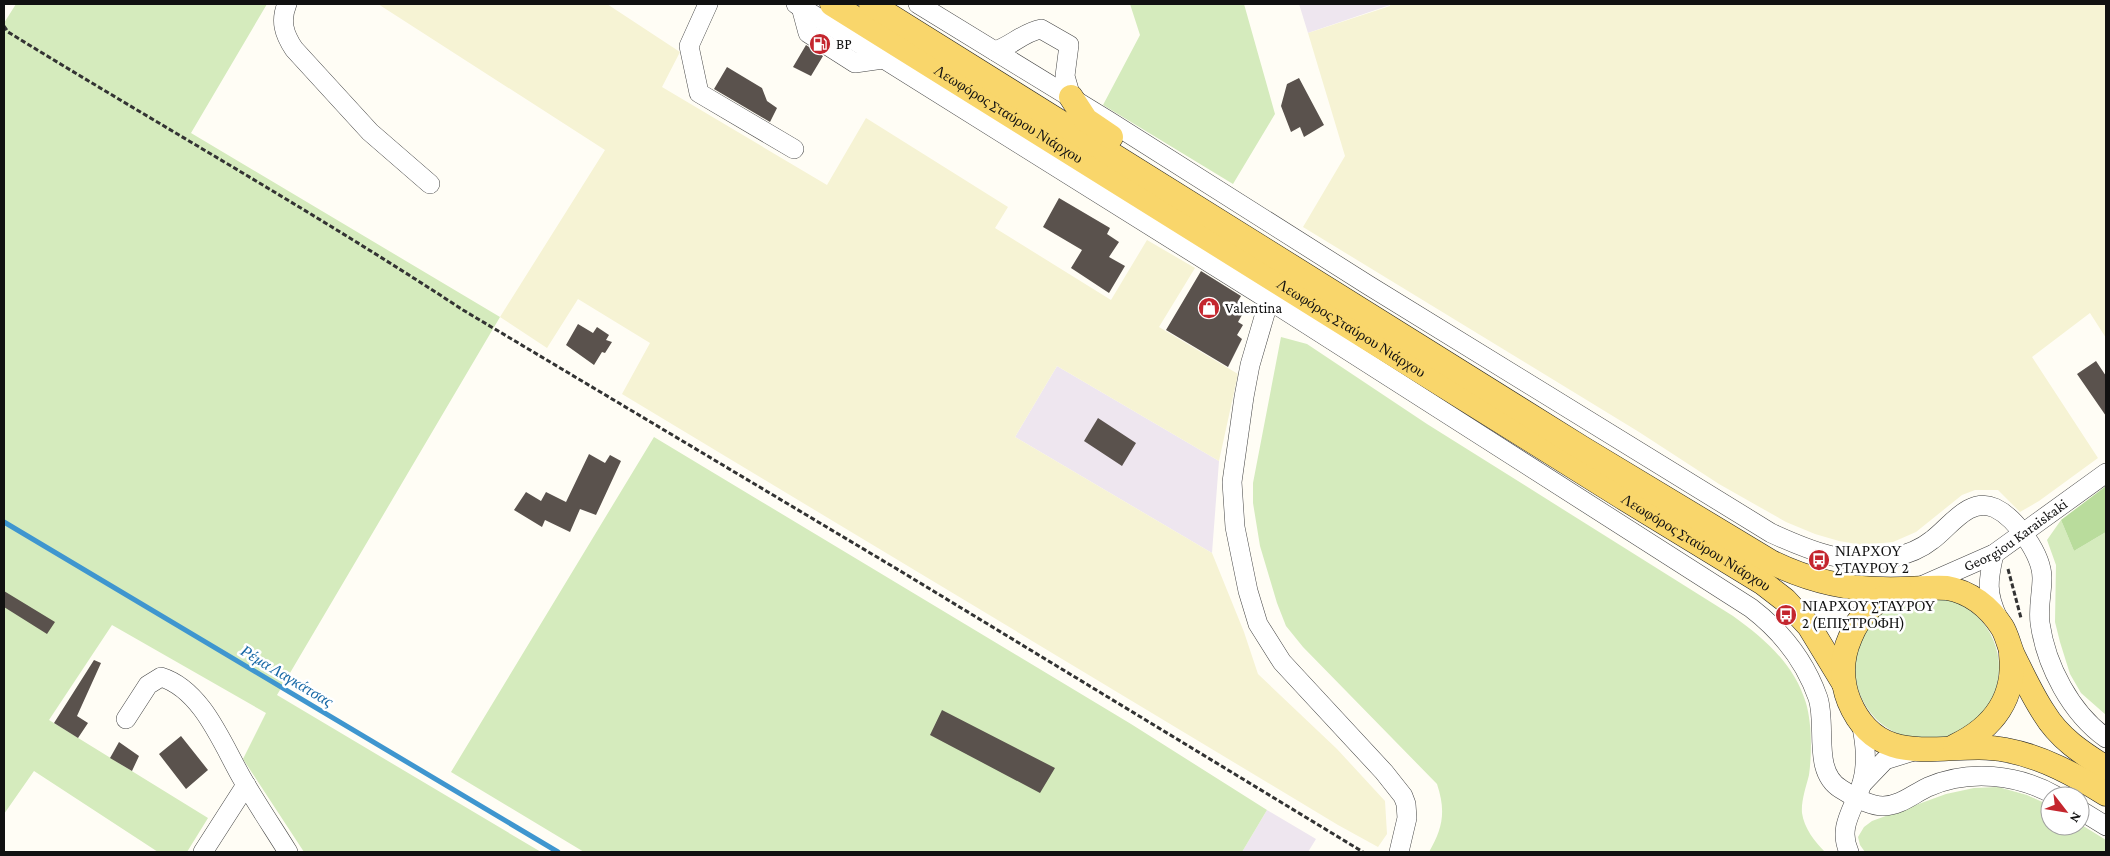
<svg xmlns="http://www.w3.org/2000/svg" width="2110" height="856" viewBox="0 0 2110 856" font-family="'Crimson Pro',serif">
	<rect width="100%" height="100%" fill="#fffdf5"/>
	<!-- industrial -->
	<path fill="#eee6ef" d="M1299 4H1390V5L1308 33Z
		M1057 366 1219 461 1212 553 1015 437Z
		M1267 810 1316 839 1308 852H1242Z"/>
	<!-- farmland -->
	<path fill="#f6f3d4" d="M378 4H607L680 52 662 87 827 185 866 118 1008 207 995 228 1111 300 1147 240 1195 268 1159 327 1238 374 1219 461 1057 366 1015 437 1212 553 1244 632 1258 674 1337 749 1385 801 1387 834 1378 847 1338 825 622 394 650 343 578 299 547 348 500 317 605 150Z
		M1390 4H2106V338L2090 313 2032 357 2098 458 2039 501 2020 512 1998 490H1975L1962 495 1916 532 1893 542 1863 545 1839 541 1815 534 1786 522 1719 484 1639 432 1303 227 1345 156 1308 33 1390 6Z"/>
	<!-- green -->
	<path fill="#d5ebbd" d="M16 4H267L191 133 500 317 277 695 541 852H304L243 759 266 713 112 625 49 720 208 818 187 852H158L34 771 4 814V23Z
		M1130 4H1244L1275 114 1233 184 1103 105 1140 35Z
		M1281 337 1307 344 1427 424 1733 616C1765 639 1794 664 1806 703 1812 724 1812 753 1809 775 1806 787 1801 801 1802 813 1804 828 1815 842 1825 852H1429C1443 828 1446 811 1437 784L1303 647 1286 626 1277 603 1260 546 1253 503V483Z
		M654 437 1131 724 1267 810 1242 852H584L451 772Z
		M2061 520 2074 551 2106 532V715L2081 693 2070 674 2060 642 2055 622 2056 565 2047 540Z
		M1855 668a72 72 0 1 1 144 0a72 72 0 1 1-144 0Z
		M1998 787 2027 795 2049 805 2050 826H2080V824L2106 840V852H1865L1860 845 1858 837 1864 827 1872 821 1946 794 1974 788Z"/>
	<!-- forest -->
	<path fill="#b9dc9c" d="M2106 486V532L2074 551 2061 520Z"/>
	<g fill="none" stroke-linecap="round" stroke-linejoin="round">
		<!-- stream -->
		<path stroke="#3f96cf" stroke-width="5" d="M4 522 558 852"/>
	</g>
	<!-- building -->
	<path fill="#5a524d" d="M806 45 823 56 811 76 793 67Z
		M727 67 762 88 767 101 777 108 770 122 714 89Z
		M1299 78 1324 125 1304 137 1300 127 1291 132 1281 106 1287 84Z
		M1059 198 1110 228 1107 234 1119 242 1109 257 1125 266 1109 293 1071 268 1082 250 1043 227Z
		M1201 271 1241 296 1238 301 1247 306 1238 322 1243 325 1237 335 1242 339 1228 367 1166 330Z
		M578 324 593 333 597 327 609 335 606 340 612 342 605 353 602 352 594 365 566 345Z
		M2096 361 2106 376V416L2077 374Z
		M1098 418 1136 443 1122 466 1084 441Z
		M589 454 605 463 610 455 621 461 596 515 580 509 570 532 545 520 542 527 514 510 526 492 541 501 546 492 566 502Z
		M4 591 55 622 47 634 4 607Z
		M94 660 101 663 77 716 88 723 78 738 54 723Z
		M942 710 1055 768 1040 793 930 735Z
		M181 736 208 770 186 789 159 754Z
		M119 742 139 756 132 771 110 758Z"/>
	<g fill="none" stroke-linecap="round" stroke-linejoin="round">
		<!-- minor casing -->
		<g stroke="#444" stroke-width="20">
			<g id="minor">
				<path d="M287 4C280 21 284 34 294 49L370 132 430 184"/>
				<path d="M708 4 689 46 699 93 794 149"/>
				<path d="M796 4 1269 300 1751 608C1781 631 1805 661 1818 698 1827 726 1812 772 1841 789 1852 796 1869 806 1883 806 1900 806 1913 794 1928 787 1969 769 2018 774 2056 796"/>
				<path d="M918 4 1109 121 1368 285 1771 533C1808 550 1849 567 1891 558 1905 555 1921 549 1932 540 1950 527 1969 496 1995 508 2016 518 2042 555 2042 578 2042 593 2038 607 2040 623 2046 666 2071 713 2106 738"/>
				<path d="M801 7 808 33 855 63 883 59"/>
				<path d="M995 51C1011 46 1024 32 1041 29L1069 45 1065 76 1071 97"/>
				<path d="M1269 300 1250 365 1244 397 1232 482 1235 527 1248 591 1258 624 1282 662 1384 772 1403 796 1406 804 1407 818 1399 852"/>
				<path d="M1994 554C1988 580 1986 593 1998 618"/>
				<path id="s1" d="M1919 587 1994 554 2106 473"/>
				<path d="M126 719 148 685 161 677C203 690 223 746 243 780 257 804 273 828 288 852"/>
				<path d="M1862 784 1885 760 1917 750"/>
				<path d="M2080 810 2106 826"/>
				<path d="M203 852 246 785"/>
				<path d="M1849 852C1837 826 1855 808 1862 783 1868 763 1865 742 1861 722"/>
			</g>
		</g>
		<!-- major casing -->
		<g stroke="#222" stroke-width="25">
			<g id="major">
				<path id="s2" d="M832 4 1622 497 1763 583 1785 600 1809 626 1843 682"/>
				<path d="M871 4 1582 448 1771 562C1806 579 1842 589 1882 589 1904 590 1925 587 1947 588 1970 592 1989 607 2002 627 2007 635 2009 646 2013 655 2023 675 2032 695 2044 713 2059 738 2082 753 2106 768"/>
				<path d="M1071 97 1086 120 1111 137"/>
				<path d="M1900 590C1877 598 1859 615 1850 638 1841 658 1841 681 1849 701 1880 776 1950 738 2006 750 2043 757 2075 775 2106 794"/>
				<path d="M1955 746C1993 728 2016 698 2011 654"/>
			</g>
		</g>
		<!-- path -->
		<path stroke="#333" stroke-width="3" stroke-dasharray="5 2.5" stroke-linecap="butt" d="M4 26 8 32C159 125 314 212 463 310L902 572 1363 852
			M2008 569 2021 618"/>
		<!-- minor -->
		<use href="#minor" stroke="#fff" stroke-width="19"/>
		<!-- major -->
		<use href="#major" stroke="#f9d66b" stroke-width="24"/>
	</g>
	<!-- icons -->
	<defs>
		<g id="fuel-disc" transform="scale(1.125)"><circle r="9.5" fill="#c4262e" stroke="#fff"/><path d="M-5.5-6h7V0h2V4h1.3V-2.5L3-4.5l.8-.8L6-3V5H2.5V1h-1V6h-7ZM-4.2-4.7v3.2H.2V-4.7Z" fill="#fff"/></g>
		<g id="shop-disc" transform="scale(1.125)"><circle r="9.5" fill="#c4262e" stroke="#fff"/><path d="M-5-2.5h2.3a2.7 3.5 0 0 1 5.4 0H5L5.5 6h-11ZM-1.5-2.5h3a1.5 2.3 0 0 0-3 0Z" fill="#fff"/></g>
		<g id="bus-disc" transform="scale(1.125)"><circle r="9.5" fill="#c4262e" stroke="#fff"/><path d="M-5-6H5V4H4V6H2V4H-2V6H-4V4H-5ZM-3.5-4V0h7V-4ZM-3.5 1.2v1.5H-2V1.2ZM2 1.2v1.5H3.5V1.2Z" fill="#fff"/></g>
	</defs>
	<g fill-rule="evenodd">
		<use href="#fuel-disc" x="820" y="44"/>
		<use href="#shop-disc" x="1209" y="308"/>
		<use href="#bus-disc" x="1819" y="560"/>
		<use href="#bus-disc" x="1786" y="615"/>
	</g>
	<g text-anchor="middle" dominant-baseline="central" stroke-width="5" stroke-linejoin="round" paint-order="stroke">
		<!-- poi labels -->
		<g font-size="15" fill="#111" stroke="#fff" text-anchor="start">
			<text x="836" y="44">BP</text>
			<text x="1225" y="308">Valentina</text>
			<text x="1835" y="551">ΝΙΑΡΧΟΥ<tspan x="1835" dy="17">ΣΤΑΥΡΟΥ 2</tspan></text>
			<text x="1802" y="606">ΝΙΑΡΧΟΥ ΣΤΑΥΡΟΥ<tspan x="1802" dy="17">2 (ΕΠΙΣΤΡΟΦΗ)</tspan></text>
		</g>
		<!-- street labels -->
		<g font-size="15" fill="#111" stroke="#fff">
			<text stroke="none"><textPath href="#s2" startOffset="208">Λεωφόρος Σταύρου Νιάρχου</textPath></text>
			<text stroke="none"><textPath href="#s2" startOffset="612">Λεωφόρος Σταύρου Νιάρχου</textPath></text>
			<text stroke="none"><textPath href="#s1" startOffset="110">Georgiou Karaiskaki</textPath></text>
			<text stroke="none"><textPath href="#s2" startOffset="1018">Λεωφόρος Σταύρου Νιάρχου</textPath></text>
		</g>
		<!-- water labels -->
		<g font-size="16" font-style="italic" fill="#1768a6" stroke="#fff">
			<text transform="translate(287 676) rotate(31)">Ρέμα Λαγκάτσας</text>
		</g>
	</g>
	<!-- border -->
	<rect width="2110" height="856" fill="none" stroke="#111111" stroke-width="10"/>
	<!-- north arrow -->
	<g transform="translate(2065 811) rotate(121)"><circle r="24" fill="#ffffff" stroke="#a0a0a0"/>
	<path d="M0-4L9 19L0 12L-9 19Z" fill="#c4262e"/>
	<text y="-8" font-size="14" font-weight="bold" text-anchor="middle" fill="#111111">N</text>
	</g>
</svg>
